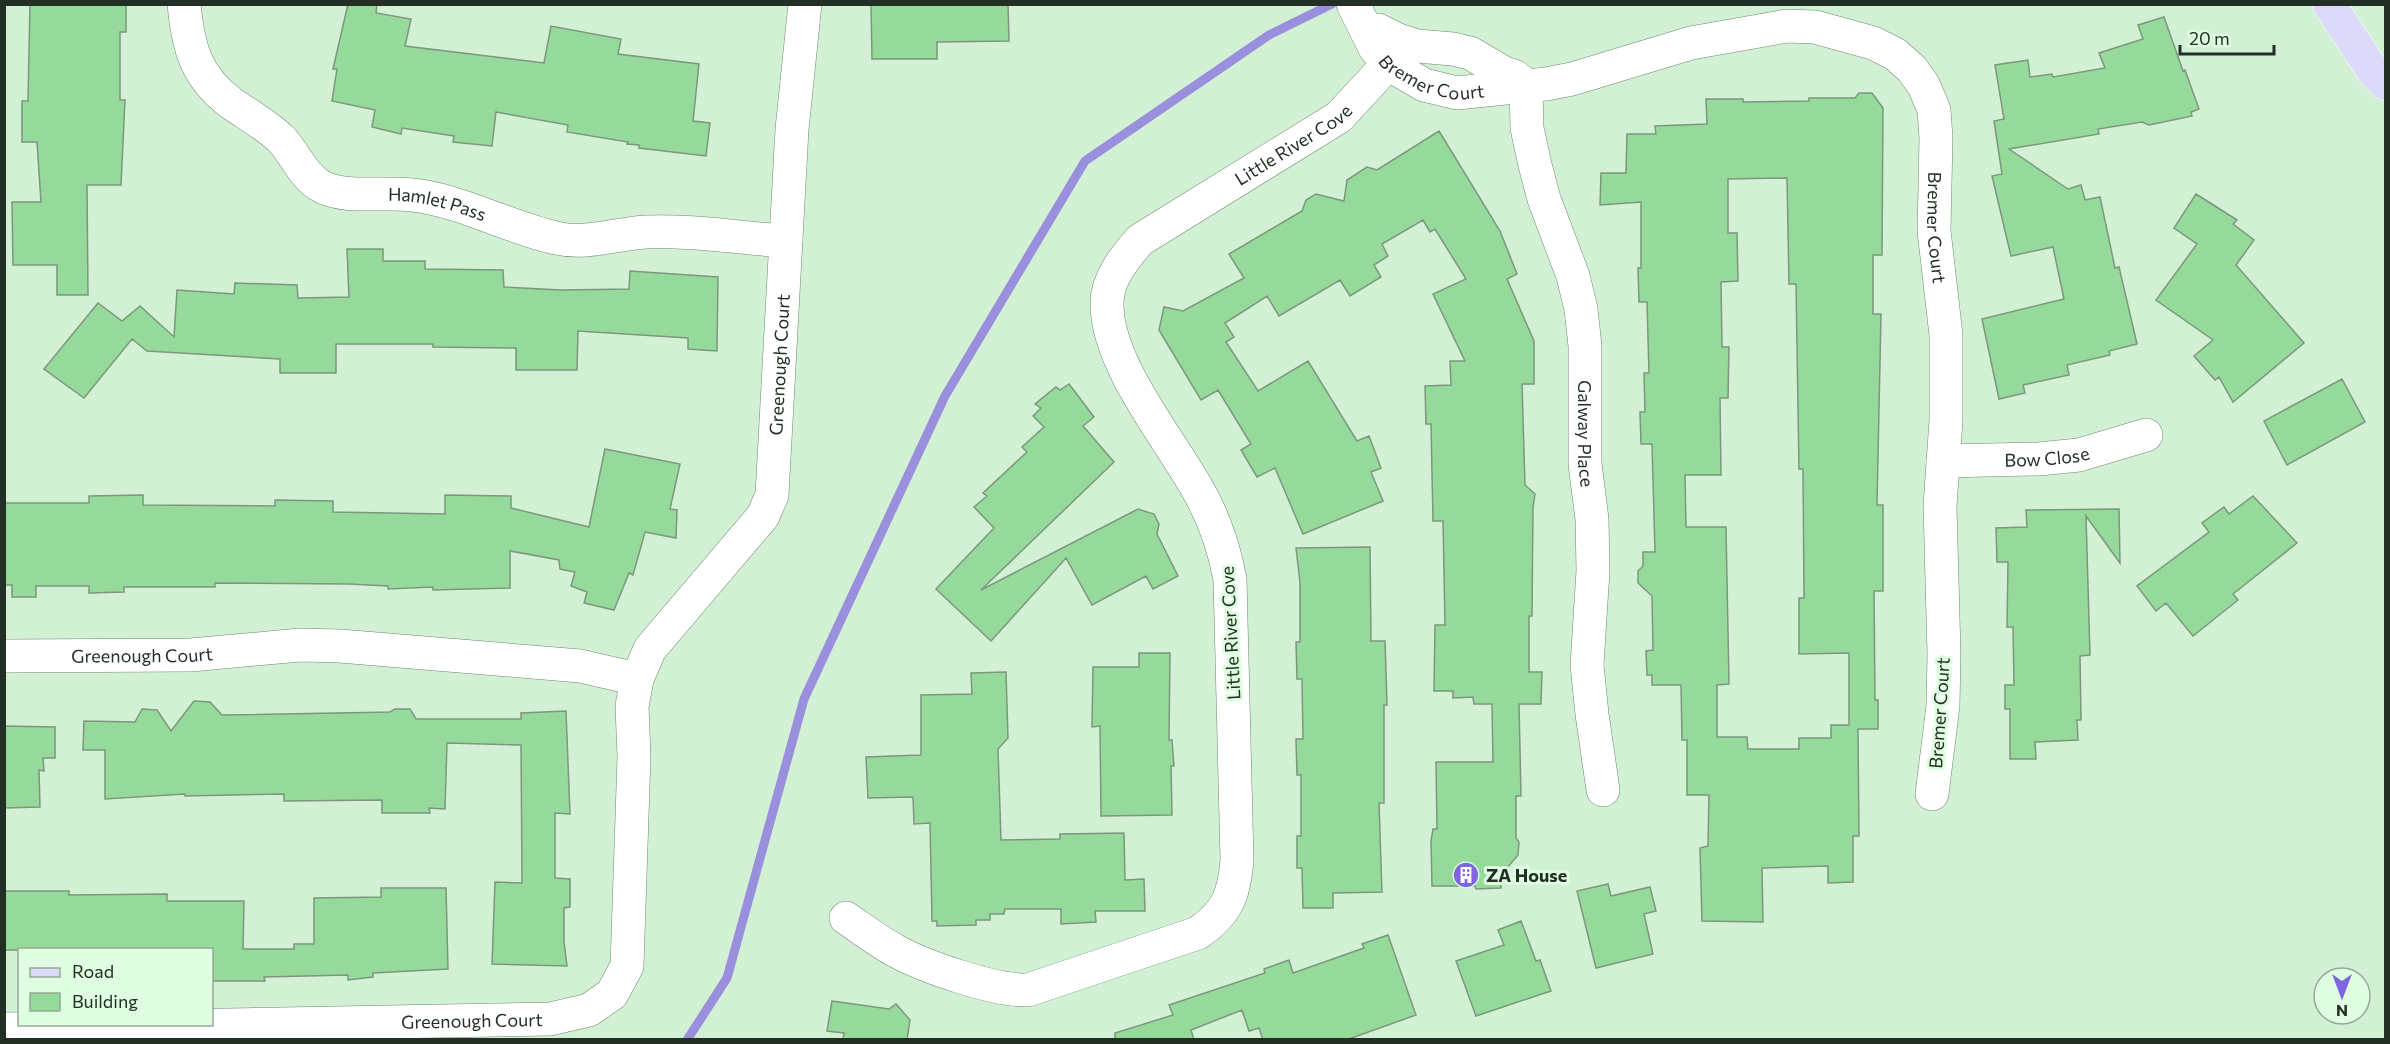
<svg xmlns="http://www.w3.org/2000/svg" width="2390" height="1044" viewBox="0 0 2390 1044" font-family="Commissioner,sans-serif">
	<rect width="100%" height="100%" fill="#d2f1d4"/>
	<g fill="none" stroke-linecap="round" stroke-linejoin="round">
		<!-- stream -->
		<path stroke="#9a8fdc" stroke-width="9" d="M687 1040 727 978 804 699 945 396 1085 161 1269 35 1332 4"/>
	</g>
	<!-- building -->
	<path fill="#95da9b" stroke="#7b977d" stroke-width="1.5" fill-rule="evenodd" d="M30 4H126V32H120V100H125L121 185H87L88 295H57V265H13L12 202H41L37 142H22V101H28Z
		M348 4H377L376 13 411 19 405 46 544 63 551 26 621 39 618 54 699 64 693 121 710 123 706 156 639 148V145L627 144 628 142 567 132 568 125 496 112 492 146 453 142 454 136 402 128 401 134 372 127 375 110 332 101 337 69H333Z
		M871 4H1008L1009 41 937 42V59H872Z
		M2164 17 2183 71 2185 70 2199 109 2191 112 2192 116 2149 125 2142 122 2098 129 2099 134 2009 149 2068 189 2081 185 2085 200 2100 197 2115 268 2119 267 2137 344 2109 351 2110 355 2067 365 2069 375 2023 385 2025 393 1999 399 1982 319 2064 299 2053 247 2011 256 1992 176 2002 174 1994 121 2004 119 1995 65 2028 60 2030 77 2052 74 2053 77 2105 68 2099 53 2143 39 2138 25Z
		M1859 93H1872L1883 108 1882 255H1873V314H1881L1877 505H1883V591H1874L1875 700H1878V729H1858L1859 836H1853V882L1828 883V866L1762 868 1763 922 1702 921 1700 848 1708 846 1709 795H1687V740H1682L1681 685H1652V675H1647L1646 651 1653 650 1652 596 1638 583V571L1643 566V552H1655L1652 444H1641L1640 412H1645L1644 373H1649L1647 302H1639L1638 268H1641V202L1600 205 1601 173H1626L1627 134H1656L1655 126 1707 124 1706 99H1743V102L1809 101V98H1855ZM1787 178 1789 284H1796L1799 469H1803L1804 598H1799V654L1849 653V725H1831V738H1799V749H1748L1747 737H1717V685L1729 684 1726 527H1686L1685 475H1721L1720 398H1728L1729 347H1722L1721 282 1738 281 1737 233H1728V179Z
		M1439 131 1500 231 1517 274 1507 279 1534 341V384H1522L1525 485 1535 494 1533 508 1532 616H1529V672H1542L1541 704H1519L1521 796H1516V838L1519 842 1518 855 1501 875V888L1476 889 1475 886H1432L1431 841 1433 829H1437L1436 762H1493L1492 704H1474L1473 697 1453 698V691H1434L1435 625H1445L1443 521H1433L1431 424H1426L1425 386 1451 385 1450 361H1465L1433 294 1466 279 1435 229 1430 232 1423 220 1382 244 1388 256 1374 265 1381 277 1350 296 1340 280 1279 316 1267 296 1225 323 1234 337 1226 342 1258 391 1308 361 1357 441 1369 436 1381 468 1371 472 1383 501 1303 534 1275 468 1257 477 1241 450 1251 444 1218 390 1201 400 1159 330 1164 307 1183 311 1244 278 1229 254 1302 211 1306 200 1316 194 1344 201 1347 180 1367 167 1377 170Z
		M2196 194 2237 220 2233 224 2254 240 2236 265 2304 343 2233 402 2219 377 2215 380 2194 356 2213 340 2156 300 2197 244 2174 228Z
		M347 249H383V261H425V269L503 270 504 287 561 290 629 289 630 271 718 277 717 351 688 349V338L578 331 577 370H516V348L433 347V344H336V373H280V359L147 351 132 339 84 398 44 369 98 303 122 321 140 306 174 337 177 290 234 294 235 283 297 285 298 298 349 297Z
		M2342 379 2365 422 2287 465 2264 421Z
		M1069 384 1094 417 1083 426 1114 462 981 590 1138 509 1154 514 1159 524 1157 534 1178 576 1153 589 1146 576 1092 605 1066 558 991 641 936 589 994 528 974 507 987 496 983 493 1027 452 1022 447 1044 427 1033 416 1041 408 1035 404 1056 387 1060 390Z
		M605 449 680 464 670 509 677 510 676 538 645 532 633 575 629 573 614 610 584 603 587 592 571 586 575 572 560 569 559 560 510 551V588L433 590V587L388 589V586L349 584 215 583V587H124V592L89 593V586H36V597H12V585H4V503H89V496L143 495V505L275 506V500L333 501V512L445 514V495L511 496V508L589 527Z
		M2253 496 2297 543 2233 594 2238 600 2193 636 2166 603 2156 611 2137 586 2209 532 2202 523 2224 507 2229 514Z
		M2119 509 2120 563 2086 516 2090 655 2080 656 2081 720H2077L2078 740 2035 742 2036 759H2010V709H2005V685H2014L2013 627H2007L2008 562H1997L1996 528 2027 527 2026 510Z
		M1370 547 1371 641H1385L1387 705H1384V803H1379L1382 892 1333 893V908H1303L1302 868H1297V836H1301V775H1297L1296 739H1303L1302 679H1297L1296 642H1300V582L1296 548Z
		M1139 653H1170L1169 740H1172L1174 766H1171L1172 815 1101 816 1100 726 1092 727 1093 667H1139Z
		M1006 672 1008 738 998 749 1001 840 1060 839V834L1124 833 1125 880 1144 879 1145 911H1095L1096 922 1061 924V909H1005L1004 914H990V920H976V925L937 926V921H932L930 823 914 824 913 797 868 798 866 757 921 755V695L972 694 971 673Z
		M194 701 210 702 222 715 390 712 395 709H410L416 719H521V713L566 711 570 814 555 813V878L570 879V907L564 908V942L567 966 492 964 495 882 522 883 521 745 447 743 445 809 429 808 430 813H382V800L284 801V794L185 796V794L105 799V750H83L84 721 135 722 142 709 157 710 171 731Z
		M4 726 55 727V758H43L44 771 39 770 40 807 4 808Z
		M1608 884 1611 896 1650 887 1656 911 1644 914 1653 954 1596 968 1577 891Z
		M381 888H446L448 969 373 973V977L348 980V975L264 977 265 981H212V950H4V891H69V895L167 894V901H244L243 949H294V944H314V898L381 897Z
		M1521 921 1536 961 1540 960 1551 991 1476 1016 1456 961 1504 945 1498 930Z
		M1388 935 1416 1015 1346 1040H1263L1259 1028 1249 1031 1242 1010 1191 1030 1194 1040H1115V1033L1173 1015 1169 1005 1265 973 1264 969 1289 960 1293 973 1364 948 1362 944Z
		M832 1001 889 1009 896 1004 910 1020 907 1040H843L844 1033 827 1031Z"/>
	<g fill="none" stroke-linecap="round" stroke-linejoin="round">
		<!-- minor casing -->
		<g stroke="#6c886e" stroke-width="34">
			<g id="minor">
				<path id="s1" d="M184 4C188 46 195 76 231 103 248 115 267 125 282 140 295 154 302 174 319 185 342 200 386 191 413 195 463 201 507 227 556 238 586 245 615 234 645 232 692 230 739 238 786 241"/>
				<path id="s2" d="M1353 4 1375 48 1388 64 1424 85 1457 93 1546 84 1572 79 1691 43 1787 26 1815 27 1873 43 1895 54 1912 69 1924 86 1934 110 1936 138 1934 231 1946 335V420L1940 506 1944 654 1943 706 1932 794"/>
				<path d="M1378 30 1398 40 1417 46 1453 49 1470 53 1504 73 1514 76 1526 85"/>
				<path id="s3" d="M1526 85 1527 128 1535 165 1544 199 1573 276 1581 309 1585 346V464L1592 519 1593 571 1587 665 1592 714 1603 790"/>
				<path id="s4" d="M1943 461 2039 459 2079 455 2146 435"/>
				<path id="s5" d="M4 656 191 655 300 645 340 646 580 666 637 679"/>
				<path id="s6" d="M846 918C862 929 879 942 896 951 925 967 995 991 1028 990L1198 933C1228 912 1234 895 1237 860L1230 579C1224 547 1214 518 1198 490 1169 438 1106 363 1107 303 1107 279 1125 257 1140 240L1339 117 1388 64 1398 40"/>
				<path id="s7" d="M4 1029 550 1019 589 1010 612 994 627 966 634 757 632 706 637 679 650 649 763 516 772 495 792 129 805 4"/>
			</g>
		</g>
		<!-- major casing -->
		<g stroke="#fff" stroke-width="34">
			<path id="major" d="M2329 4 2373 71 2386 84"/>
		</g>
		<!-- minor -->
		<use href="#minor" stroke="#fff" stroke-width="33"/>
		<!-- major -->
		<use href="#major" stroke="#dcd9f9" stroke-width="33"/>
	</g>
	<!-- icons -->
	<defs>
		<g id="building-disc" transform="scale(1.35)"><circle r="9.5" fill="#7f65e0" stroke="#dffee1"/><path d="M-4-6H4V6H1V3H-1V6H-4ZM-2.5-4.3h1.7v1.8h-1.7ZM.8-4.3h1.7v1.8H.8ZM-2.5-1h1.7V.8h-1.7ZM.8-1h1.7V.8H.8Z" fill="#fff"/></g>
	</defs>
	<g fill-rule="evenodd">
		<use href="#building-disc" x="1466" y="875"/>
	</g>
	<g text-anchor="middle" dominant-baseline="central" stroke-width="6" stroke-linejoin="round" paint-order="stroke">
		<!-- street labels -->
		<g font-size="18" fill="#232f24" stroke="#dffee1">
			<text stroke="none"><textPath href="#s2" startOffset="117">Bremer Court</textPath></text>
			<text stroke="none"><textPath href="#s6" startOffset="1304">Little River Cove</textPath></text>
			<text stroke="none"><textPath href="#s1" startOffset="356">Hamlet Pass</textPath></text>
			<text stroke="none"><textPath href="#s2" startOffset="783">Bremer Court</textPath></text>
			<text stroke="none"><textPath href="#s7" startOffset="1294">Greenough Court</textPath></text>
			<text stroke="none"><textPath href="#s3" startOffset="357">Galway Place</textPath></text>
			<text stroke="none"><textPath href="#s4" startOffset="104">Bow Close</textPath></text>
			<text transform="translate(1230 633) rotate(-93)">Little River Cove</text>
			<text stroke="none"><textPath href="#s5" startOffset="138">Greenough Court</textPath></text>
			<text transform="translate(1939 713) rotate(-86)">Bremer Court</text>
			<text stroke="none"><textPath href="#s7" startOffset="468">Greenough Court</textPath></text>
		</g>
		<!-- poi labels -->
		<g font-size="18" font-weight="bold" fill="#232f24" stroke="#dffee1" text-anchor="start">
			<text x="1486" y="875">ZA House</text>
		</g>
	</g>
	<!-- border -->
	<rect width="2390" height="1044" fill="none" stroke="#232f24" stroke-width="12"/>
	<!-- legend -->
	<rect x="18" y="948" width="195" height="78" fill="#dffee1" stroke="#94ab95" stroke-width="1.5"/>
	<rect x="30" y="968" width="30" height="9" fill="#dcd9f9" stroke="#94ab95" stroke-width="1.5"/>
	<text x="72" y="978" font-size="18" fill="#232f24">Road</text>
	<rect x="30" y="993" width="30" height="18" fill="#95da9b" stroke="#94ab95" stroke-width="1.5"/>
	<text x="72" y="1008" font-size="18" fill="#232f24">Building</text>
	<!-- north arrow -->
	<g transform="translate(2342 996) rotate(180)"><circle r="28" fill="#dffee1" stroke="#94ab95" stroke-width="1.5"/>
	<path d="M0-4.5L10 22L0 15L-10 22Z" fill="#7f65e0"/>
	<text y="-9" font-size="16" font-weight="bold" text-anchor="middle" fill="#232f24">N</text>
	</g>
	<!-- scale -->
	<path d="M2180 45v9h94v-9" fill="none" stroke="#232f24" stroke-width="3"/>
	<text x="2189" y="45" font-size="18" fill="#232f24" stroke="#dffee1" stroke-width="4.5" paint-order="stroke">20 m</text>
</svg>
